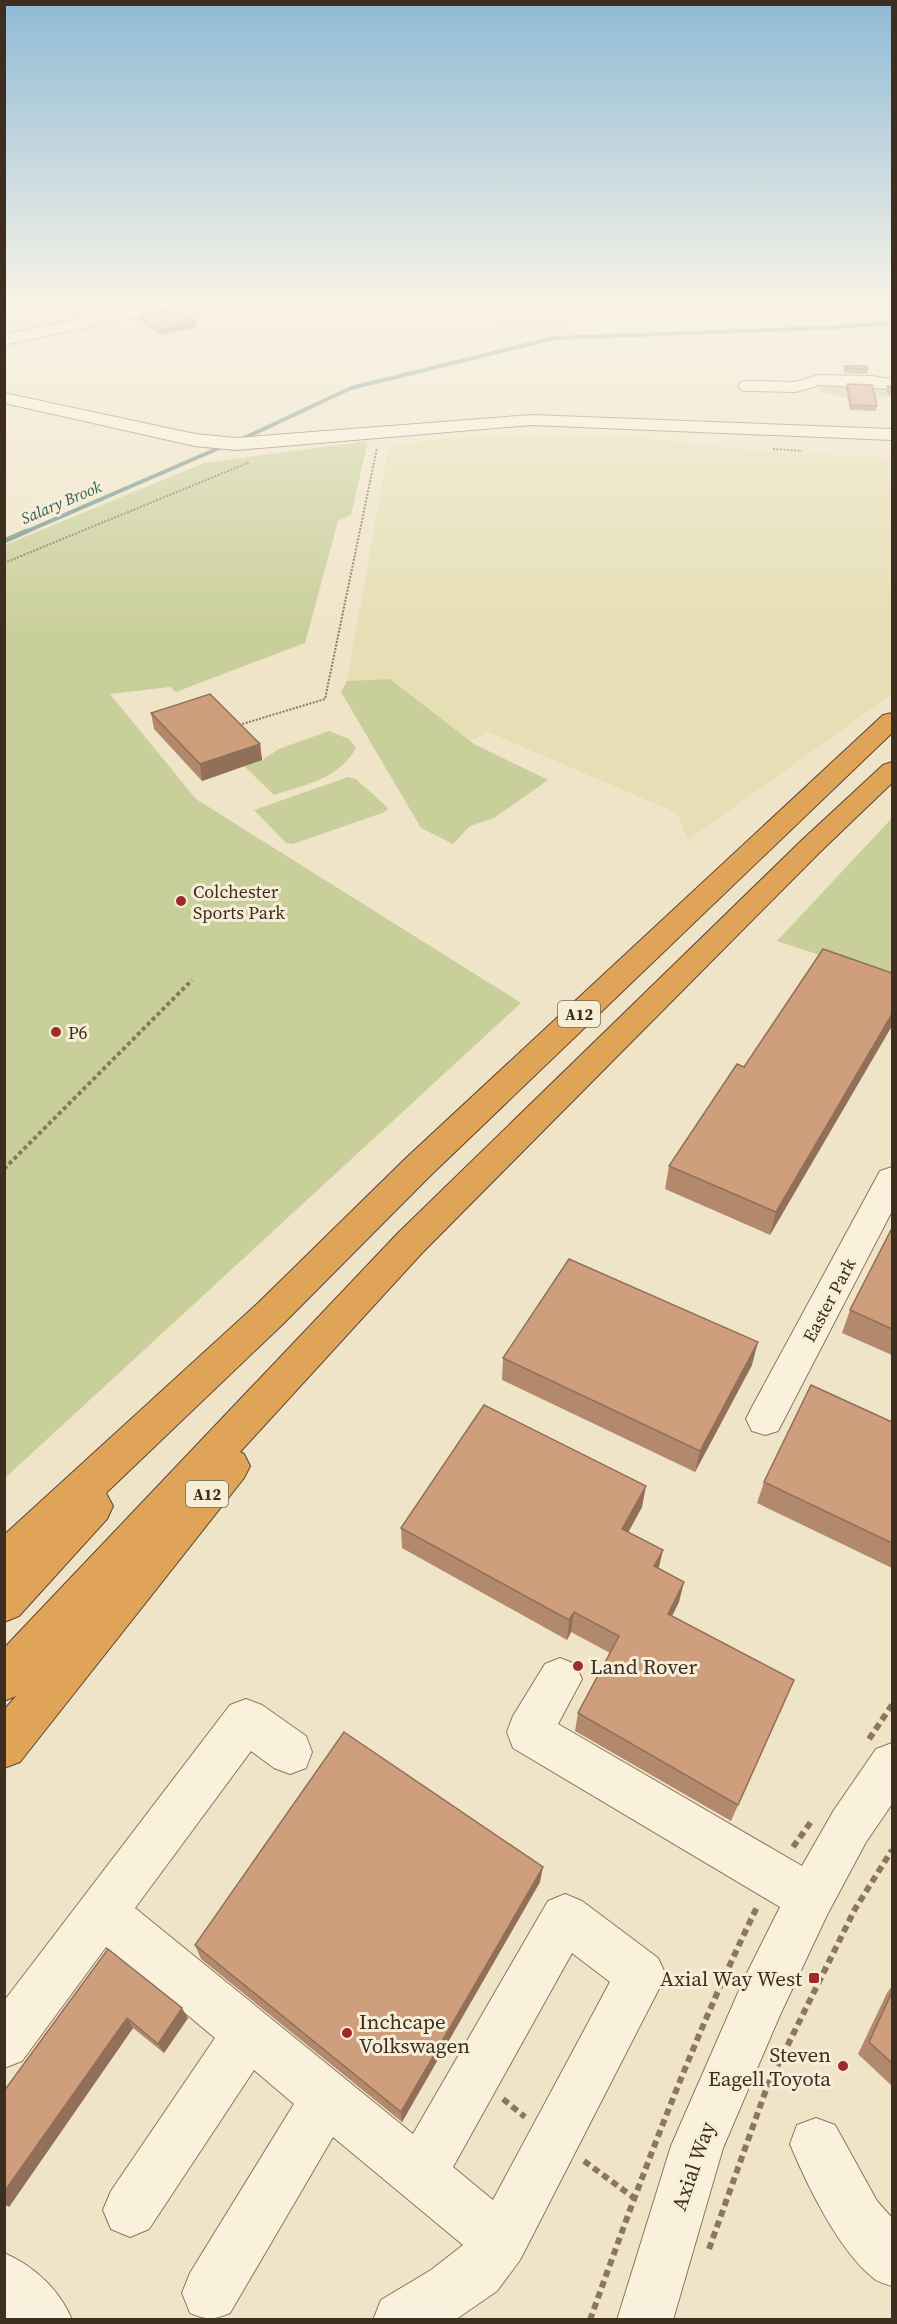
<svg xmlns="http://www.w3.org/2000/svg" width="897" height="2324" viewBox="0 0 897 2324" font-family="'Source Serif 4',serif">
	<rect width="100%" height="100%" fill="#f0e4c8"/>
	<!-- farmland -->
	<path fill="#e6deb5" d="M5 304H147L5 335Z
		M462 304H892V314L689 325H584L500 336 494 329Z
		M504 434H574L640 438 772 452 892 458V694L688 840 677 813 488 732 470 741 390 679 347 681 389 446 440 439Z"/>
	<!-- green -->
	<path fill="#c9cf9b" d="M832 384 892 389V396C869 400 844 399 821 392L819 389Z
		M368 441 351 515 338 521 305 643 176 692 170 687 110 694 196 799 521 1003 5 1478V545L204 463Z
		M390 679 474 744 548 780 494 818 470 826 453 844 421 828 341 692 347 681Z
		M329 731 349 739 356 748C339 779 305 785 274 795L244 766 262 760 279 749Z
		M348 777 356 779 388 808 385 812 293 844 286 843 254 810Z
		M892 818V979L777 941Z"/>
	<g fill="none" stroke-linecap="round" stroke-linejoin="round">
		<!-- stream-far1 -->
		<path stroke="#6f938a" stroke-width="4" d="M240 440 351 388 554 338 822 328 892 323
			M23 533 226 445"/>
		<!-- stream -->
		<path stroke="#6f938a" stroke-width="5" d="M4 541 27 531"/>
		<!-- minor casing -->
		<g stroke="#8d765c" stroke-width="2">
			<path id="minor" d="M148 304H180L172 309 4 345V335Z
				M819 375 871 376 892 379V389L820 385 796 392 747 391 741 390 738 386 741 382 747 381 795 382Z
				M4 393 195 434 236 438 532 415 892 429V440L532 425 236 450 195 446 4 403Z
				M892 1167V1211L778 1431 765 1435 752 1431 746 1419 752 1407 880 1171Z
				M560 1658 575 1664 582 1679 558 1724 802 1866 834 1810 876 1749 892 1743V1804L866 1842 827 1915 780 2015 723 2148 673 2320H617L671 2146 744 1979 780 1907 513 1748 507 1732 513 1716 545 1664Z
				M246 1699 262 1705 306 1736 312 1752 306 1768 290 1774 274 1768 251 1751 135 1908 413 2134 548 1901 565 1894 582 1901 658 1958 666 1975 520 2260 497 2291 455 2320H373L381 2300 431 2270 463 2245 333 2137 230 2313C213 2320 207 2320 190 2313L182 2293 190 2273 294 2104 254 2070 149 2229 130 2237 111 2229 103 2210 111 2191 215 2038 106 1947 22 2061 4 2068V2001L230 1705ZM572 1953 610 1982 493 2200 453 2167Z
				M816 2118 835 2125 877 2201 892 2218V2286C886 2284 877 2282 872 2277 838 2249 807 2185 790 2144L797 2125Z
				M4 2253C34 2266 60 2290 72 2320H4Z"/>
		</g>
		<!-- highway casing -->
		<g stroke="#5b4430" stroke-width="2">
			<path id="highway" d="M892 713V733L430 1176 284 1323 106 1493 113 1506 107 1519 19 1616 4 1622V1535L258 1303 406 1158 883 715Z
				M892 762V783L820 852 422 1253 240 1452 244 1454 250 1466 244 1478 20 1762 4 1768V1710L16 1696 4 1701V1648L398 1233 802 840 883 765Z"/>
		</g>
		<!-- path-far2 -->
		<path stroke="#8d765c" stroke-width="2" stroke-dasharray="2 1.5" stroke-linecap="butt" d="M185 318 211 312
			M773 449 802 451
			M4 563 250 462
			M239 725 325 699 377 448"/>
		<!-- path-far1 -->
		<path stroke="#8d765c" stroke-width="4" stroke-dasharray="4 3" stroke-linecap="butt" d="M4 1169 192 980"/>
		<!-- path -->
		<path stroke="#8d765c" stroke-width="6" stroke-dasharray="7 4.5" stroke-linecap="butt" d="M869 1739 892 1705
			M793 1847 813 1819
			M503 2099 525 2117
			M584 2161 633 2197
			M709 2249 767 2087 855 1909 892 1850
			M590 2320C640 2180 692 2041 757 1907"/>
		<!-- minor -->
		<use href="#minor" fill="#faf1dc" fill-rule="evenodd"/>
		<!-- highway -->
		<use href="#highway" fill="#e0a458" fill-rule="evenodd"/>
	</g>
	<!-- wall -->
	<path fill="#b2896c" d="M139 316 196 327 161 335 140 321Z
		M844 366 868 369 867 374 844 373Z
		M847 384 877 406 876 411 850 410 846 389Z
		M887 386H892V396L886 392Z
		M151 713 260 744 262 760 202 781 154 729Z
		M892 973 770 1235 665 1189 669 1166 744 1067Z
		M892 1228V1355L842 1333 850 1310Z
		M503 1358 752 1365 695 1472 502 1380Z
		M892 1422V1568L757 1503 764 1482Z
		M642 1507 628 1533 663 1550 658 1569 679 1602 672 1616 786 1698 731 1821 575 1731 578 1713 610 1653 571 1632 567 1640 402 1548 401 1528Z
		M540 1882 402 2122 201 1959 195 1945Z
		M108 1949 188 2018 164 2053 133 2028 9 2207Z
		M892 1986V2086L858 2054 887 1993Z"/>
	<!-- shaded-wall -->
	<path fill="#916f58" d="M195 322 196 327 161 335 160 330Z
		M260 744 262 760 202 781 200 764Z
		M892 1014V1026L770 1235 776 1212Z
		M758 1342 752 1365 695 1472 700 1451Z
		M646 1486 642 1507 618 1550 622 1529Z
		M663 1550 658 1571 654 1566Z
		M684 1582 679 1602 663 1633 668 1614Z
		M574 1612 571 1632 567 1640 569 1620Z
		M543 1867 540 1882 402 2122 401 2112Z
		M182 2008 188 2018 164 2053 158 2044Z
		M127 2018 133 2028 9 2207 4 2204V2192Z"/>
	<!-- building -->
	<path fill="#cf9f7d" stroke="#916f58" stroke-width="1.5" d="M174 308 195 322 160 330 139 316Z
		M844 366H867L868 369 845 368Z
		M847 384 872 385 877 406 851 405Z
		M887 386H892V390Z
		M210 694 260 744 200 764 151 713Z
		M823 949 892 973V1014L776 1212 669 1166 737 1064 744 1067Z
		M892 1228V1329L850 1310Z
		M569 1259 758 1342 700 1451 503 1358Z
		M811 1385 892 1422V1543L764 1482Z
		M484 1405 646 1486 622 1529 663 1550 654 1566 684 1582 668 1614 794 1680 738 1805 578 1713 619 1636 574 1612 569 1620 401 1528Z
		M344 1732 543 1867 401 2112 195 1945Z
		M108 1949 182 2008 158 2044 127 2018 4 2192V2091Z
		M892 1992V2063L869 2042Z"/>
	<!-- sky -->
	<linearGradient id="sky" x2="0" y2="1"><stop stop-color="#8fbad6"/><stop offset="0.48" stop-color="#f8f3e6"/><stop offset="1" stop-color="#f8f3e6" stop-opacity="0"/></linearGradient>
	<rect width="897" height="630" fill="url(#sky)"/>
	<!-- markers -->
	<g fill="#9e2a2b" stroke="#f7eed8" stroke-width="2">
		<circle cx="181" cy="901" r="6"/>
		<circle cx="56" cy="1032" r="6"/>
		<circle cx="578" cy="1666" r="6"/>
		<rect x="808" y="1972" width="12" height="12" rx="3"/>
		<circle cx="347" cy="2033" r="6"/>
		<circle cx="843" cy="2066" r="6"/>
	</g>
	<g text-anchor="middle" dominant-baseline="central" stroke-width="6" stroke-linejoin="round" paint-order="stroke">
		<!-- far-water labels -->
		<g font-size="16" font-style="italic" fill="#2f5d5a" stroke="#f7eed8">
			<text transform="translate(61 502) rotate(-23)">Salary Brook</text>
		</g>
		<!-- shield labels -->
		<g fill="#f7eed8" stroke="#756857" stroke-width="1.5">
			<rect x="558" y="1001" width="42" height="26" rx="4.5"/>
			<rect x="186" y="1481" width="42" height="26" rx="4.5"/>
		</g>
		<g font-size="16" font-weight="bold" fill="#3d2e20">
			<text x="579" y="1014">A12</text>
			<text x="207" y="1494">A12</text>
		</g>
		<!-- poi labels -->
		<g font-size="18" fill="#3d2e20" stroke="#f7eed8" text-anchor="start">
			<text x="193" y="891">Colchester<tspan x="193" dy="21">Sports Park</tspan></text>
			<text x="68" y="1032">P6</text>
		</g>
		<!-- street labels -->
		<g font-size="18" fill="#3d2e20" stroke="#f7eed8">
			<text transform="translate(829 1300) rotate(-62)">Easter Park</text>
		</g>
		<!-- near-poi labels -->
		<g font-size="21" fill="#3d2e20" stroke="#f7eed8" text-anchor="start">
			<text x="590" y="1666">Land Rover</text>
			<text x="802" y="1978" text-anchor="end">Axial Way West</text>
			<text x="359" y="2021">Inchcape<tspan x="359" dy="24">Volkswagen</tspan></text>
			<text x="831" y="2054" text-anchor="end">Steven<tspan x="831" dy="24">Eagell Toyota</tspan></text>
		</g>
		<!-- near-street labels -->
		<g font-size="21" fill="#3d2e20" stroke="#f7eed8">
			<text transform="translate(693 2166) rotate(-71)">Axial Way</text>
		</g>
	</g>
	<!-- border -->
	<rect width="897" height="2324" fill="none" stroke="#3d2e20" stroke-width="12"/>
</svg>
